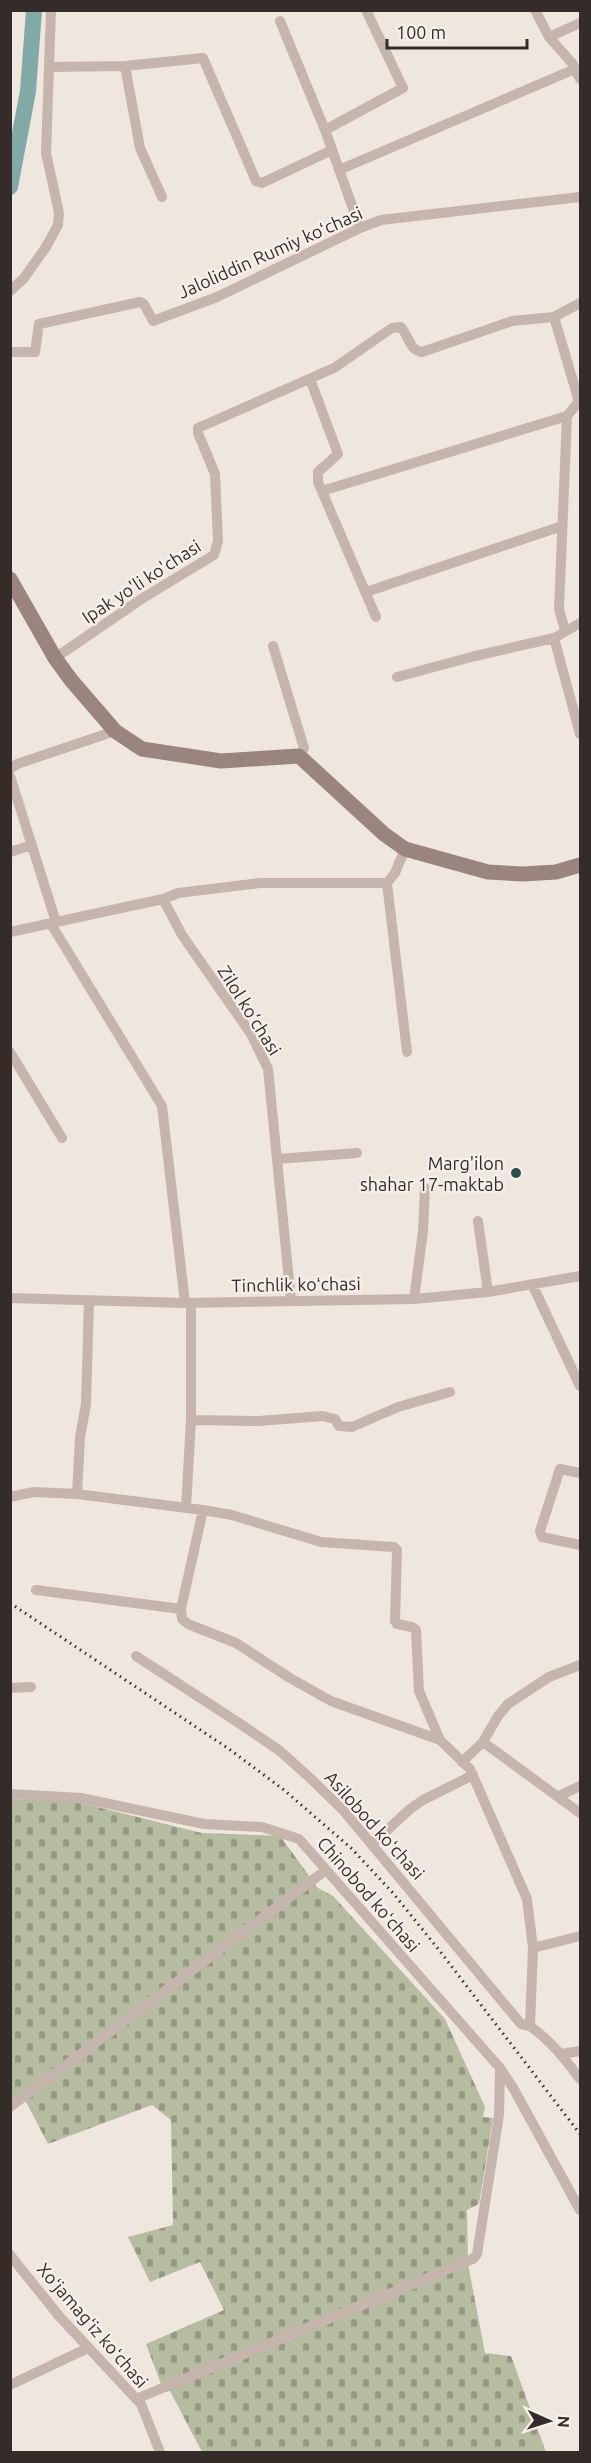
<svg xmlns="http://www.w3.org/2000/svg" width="591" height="2463" viewBox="0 0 591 2463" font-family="Ubuntu,sans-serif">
	<defs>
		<pattern id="cemetery-stones" width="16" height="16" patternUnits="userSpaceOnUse" patternTransform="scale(1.5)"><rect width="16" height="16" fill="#b6bca0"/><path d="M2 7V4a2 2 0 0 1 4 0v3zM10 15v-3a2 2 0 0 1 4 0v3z" fill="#959983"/></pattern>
	</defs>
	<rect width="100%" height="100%" fill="#efe6de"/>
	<!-- cemetery -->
	<path fill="url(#cemetery-stones)" d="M10 1799 77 1802 202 1833 280 1836 318 1888 333 1896 445 2019 485 2107 483 2117 493 2118 479 2204 467 2210 468 2264 485 2353 511 2356 546 2452H202L170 2391 164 2392 146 2344 224 2310 200 2262 150 2282 128 2237 173 2225 171 2120 152 2105 48 2144 23 2096 11 2102Z"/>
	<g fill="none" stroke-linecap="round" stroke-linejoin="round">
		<!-- river -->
		<path stroke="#81a9a6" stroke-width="16" d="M10 187 28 91 34 10"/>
		<!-- street -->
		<path stroke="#c6b5ac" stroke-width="10" d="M535 10 549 37 572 63 580 79
			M280 21 325 130 360 228
			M549 37 580 23
			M125 66 140 148 162 197
			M49 67 125 66 203 58 256 181 262 183 332 150
			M325 130 403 88 366 10
			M339 170 575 69
			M10 291 24 278 46 247 58 225 59 213 46 153 51 10
			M554 317 578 398 577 404 567 416 559 609 565 630
			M10 352H35L39 324 140 302 144 304 153 321 217 297 360 228 381 220 580 197
			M310 379 338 454 318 472V482L376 617
			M322 491 567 416
			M366 592 562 526
			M554 638 580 734
			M273 646 304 748 299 756
			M55 658 143 598 214 555 218 541 215 474 198 433V428L334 368 392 328 401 327C409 336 409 350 422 352L512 321 554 317 580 303
			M397 677 475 656 554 638 580 623
			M10 769 17 764 115 731
			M10 776 56 922
			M10 852 32 845
			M387 883 407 1052
			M163 899 178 893 260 883H387L395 873 405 849
			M51 924 162 1106 185 1303
			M10 932 163 899 182 935 251 1034 268 1069 291 1300
			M10 1052 62 1138
			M277 1159 357 1153
			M478 1221 488 1292
			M532 1284 580 1386
			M10 1298 185 1303 414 1299 488 1292 580 1276
			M414 1299 423 1231 425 1188
			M191 1420 259 1421 323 1416 335 1419 339 1426 352 1427 398 1407 450 1392
			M580 1473 560 1469 540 1531 542 1537 580 1545
			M77 1494 80 1437 86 1404 89 1301
			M10 1497 34 1492 77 1494 203 1510 232 1515 321 1542 394 1547 397 1550 395 1621 397 1624 412 1627 416 1630 419 1691 440 1740 470 1769 527 1899 533 1948 530 2026C551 2041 565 2059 580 2079
			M186 1508 191 1420V1303
			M203 1510 181 1609 182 1619 188 1624 236 1643 290 1678 331 1701 440 1740
			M36 1590 181 1609
			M136 1656 242 1725 280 1751 309 1777 343 1810 521 2024 530 2026
			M10 1688 31 1687
			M483 1742 580 1813
			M462 1762 483 1742 498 1716 508 1704 549 1677 580 1665
			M10 1794 81 1798 204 1824 262 1827 299 1839 500 2068 512 2086 580 2210
			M559 1796 580 1786
			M372 1844 410 1809 423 1800 473 1775
			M533 1948 580 1936
			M561 2054 580 2051
			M10 2107 326 1870
			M10 2255 59 2316 141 2404 160 2452
			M10 2385 88 2348
			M136 2399 473 2259 477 2254 499 2115 500 2069"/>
		<!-- secondary -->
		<path stroke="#99857d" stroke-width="15" d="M10 579 55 658 71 680 115 731 142 749 221 761 299 756 384 834 405 849 488 872 523 874 556 872 580 865"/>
		<!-- rail -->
		<path stroke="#352c2a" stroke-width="3" stroke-dasharray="1.5 4.5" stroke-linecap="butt" d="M10 1603 229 1749 284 1790 351 1848 393 1893 439 1950 580 2134"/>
	</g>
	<!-- markers -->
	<circle fill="#245150" stroke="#f7f0ea" stroke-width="2" cx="516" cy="1173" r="6"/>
	<g text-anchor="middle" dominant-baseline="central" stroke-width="4.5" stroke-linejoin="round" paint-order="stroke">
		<!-- street labels -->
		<g font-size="18" fill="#352c2a" stroke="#f7f0ea">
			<text transform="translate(270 252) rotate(-24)">Jaloliddin Rumiy koʻchasi</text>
			<text transform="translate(141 581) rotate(-33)">Ipak yo'li ko'chasi</text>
			<text transform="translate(250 1010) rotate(58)">Zilol ko‘chasi</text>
			<text transform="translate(296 1284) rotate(-1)">Tinchlik koʻchasi</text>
			<text transform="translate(375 1825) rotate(48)">Asilobod koʻchasi</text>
			<text transform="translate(369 1894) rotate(49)">Chinobod koʻchasi</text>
			<text transform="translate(93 2325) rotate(49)">Xoʻjamagʻiz koʻchasi</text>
		</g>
		<!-- poi labels -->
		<g font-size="18" fill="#352c2a" stroke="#f7f0ea" text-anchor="end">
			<text x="504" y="1163">Marg'ilon<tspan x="504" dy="21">shahar 17-maktab</tspan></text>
		</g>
	</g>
	<!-- border -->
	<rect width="591" height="2463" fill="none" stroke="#352c2a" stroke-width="24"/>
	<!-- north arrow -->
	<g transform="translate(549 2421) rotate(93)" stroke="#f7f0ea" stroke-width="4.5" paint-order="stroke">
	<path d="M0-4.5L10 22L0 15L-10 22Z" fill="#352c2a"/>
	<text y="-9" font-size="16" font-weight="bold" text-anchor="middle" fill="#352c2a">N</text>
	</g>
	<!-- scale -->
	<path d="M387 39v9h140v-9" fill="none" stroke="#352c2a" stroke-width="3"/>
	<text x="396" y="39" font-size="18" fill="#352c2a" stroke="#f7f0ea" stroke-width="4.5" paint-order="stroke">100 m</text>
</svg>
